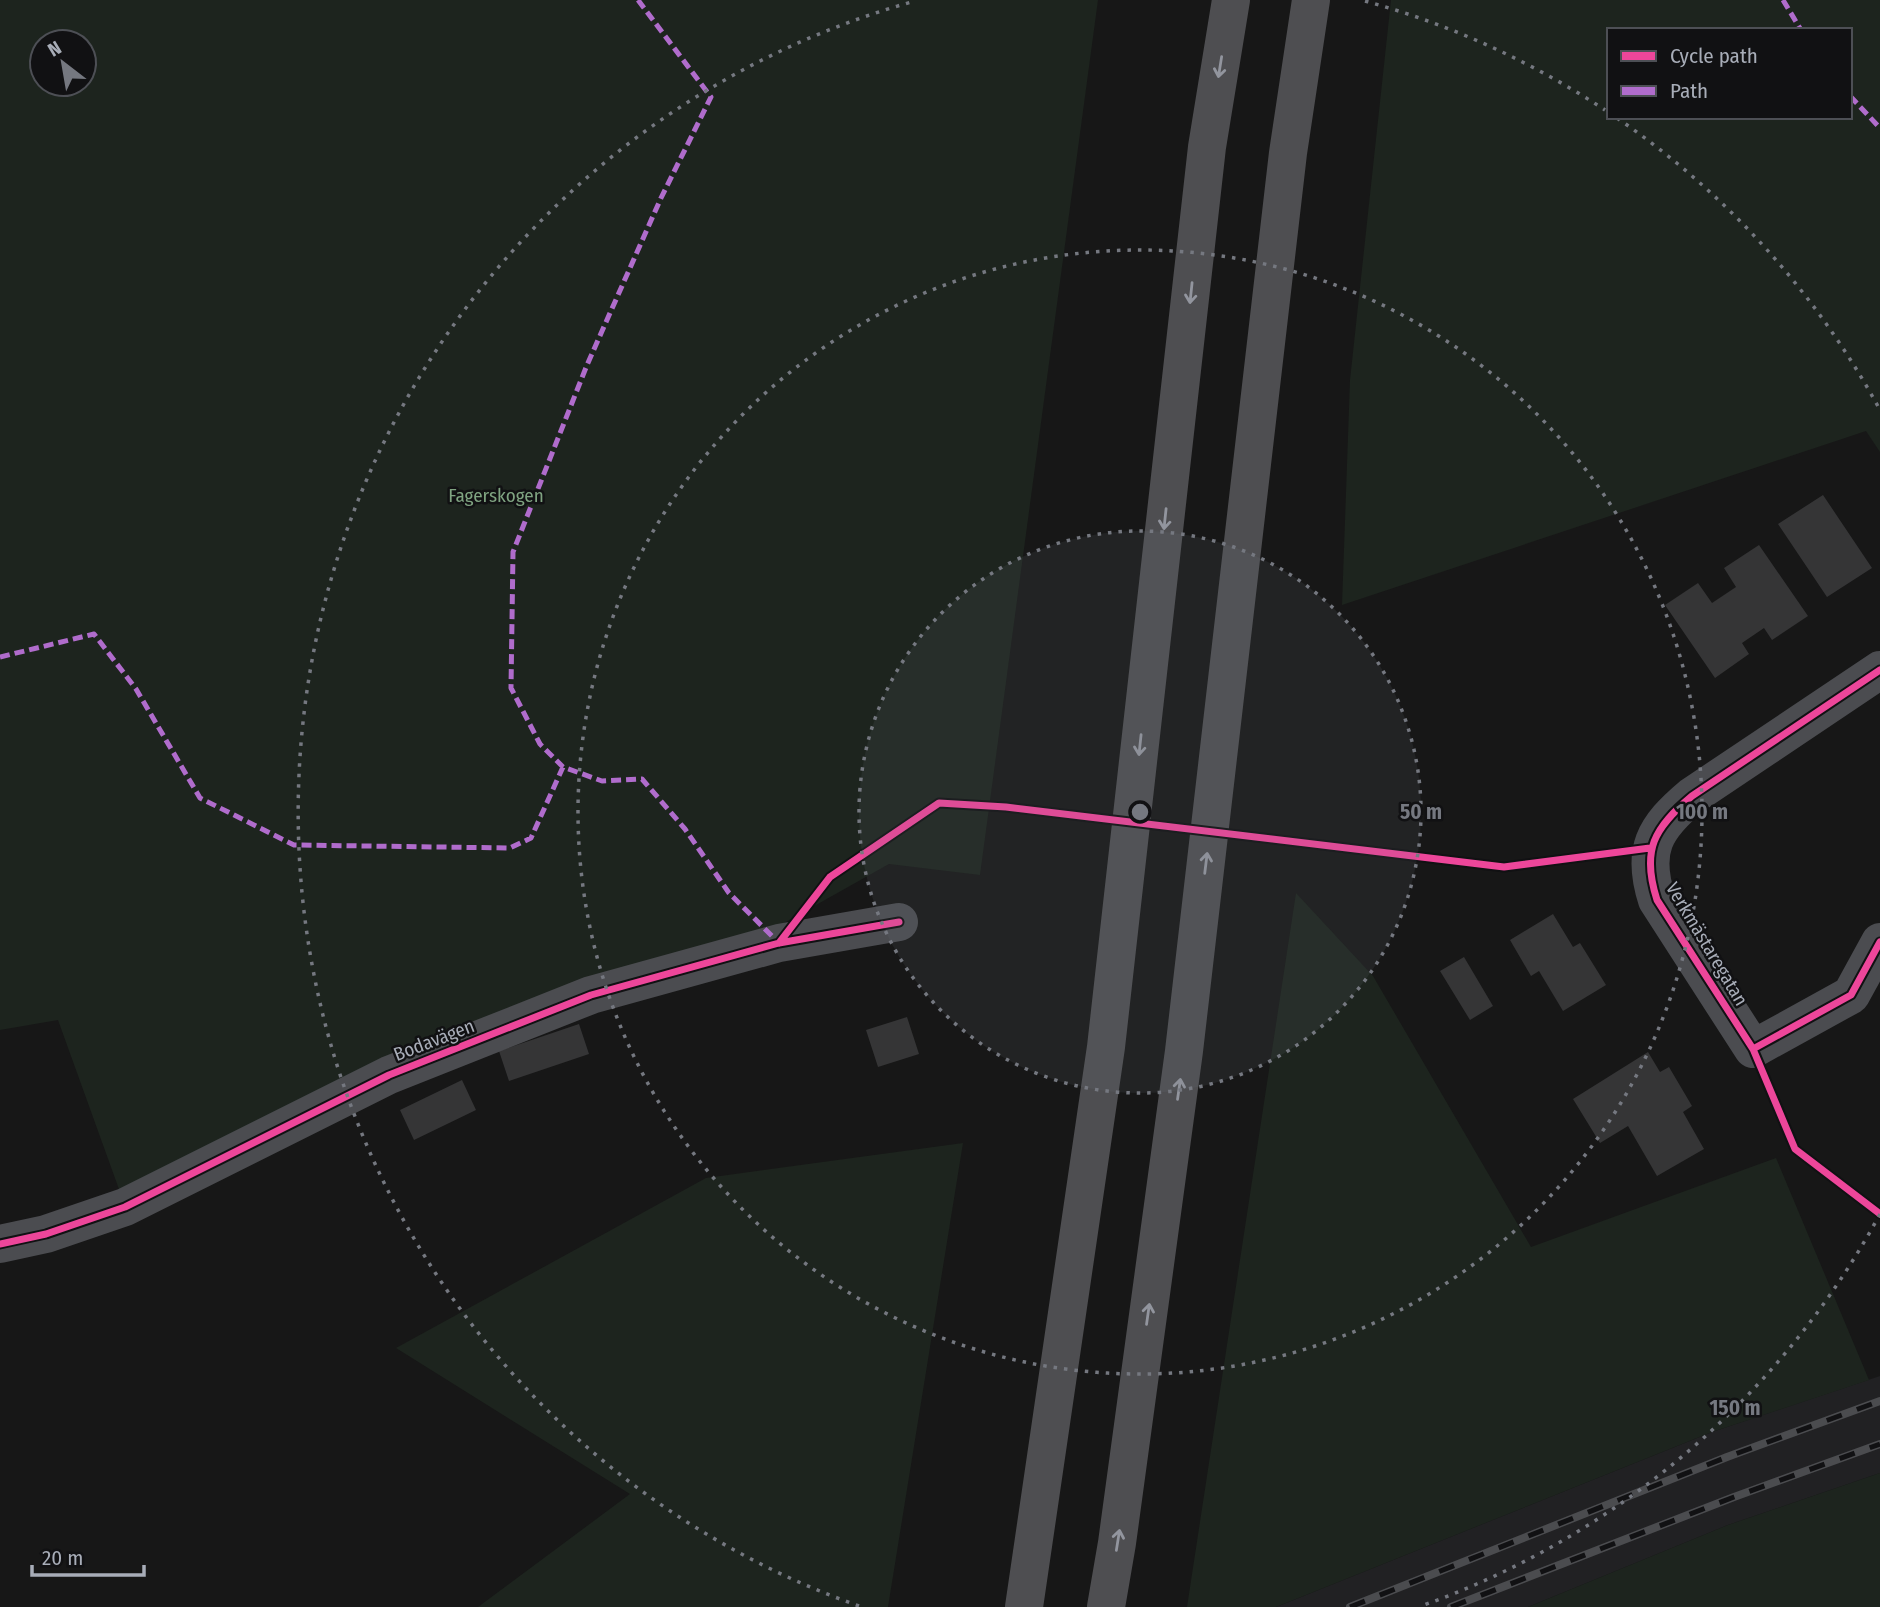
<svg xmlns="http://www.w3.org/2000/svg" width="1880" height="1607" viewBox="0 0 1880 1607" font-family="'Fira Sans Condensed',sans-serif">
	<rect width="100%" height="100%" fill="#171717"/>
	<!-- built -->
	<path fill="#212123" d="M1880 1376V1473L1728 1525 1528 1607H1276L1712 1432Z"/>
	<!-- green -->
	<path fill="#1d241e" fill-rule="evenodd" d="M0 0H1098L980 875 889 864 775 928 120 1192 58 1020 0 1030ZM42 42H84V84H42Z
		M1391 0H1880V452L1866 431 1342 605 1350 380ZM1609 30H1850V117H1609Z
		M1296 893 1373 976 1531 1247 1776 1158 1869 1380 1712 1432 1276 1607H1187Z
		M963 1143 888 1607H478L630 1494 396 1348 706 1178Z
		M1880 1473V1607H1528L1728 1525Z"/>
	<!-- building -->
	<path fill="#353536" d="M1823 495 1872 568 1827 597 1778 524Z
		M1759 545 1808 616 1772 640 1764 628 1742 643 1749 654 1715 678 1665 605 1698 583 1712 603 1736 587 1724 568Z
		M1553 914 1573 947 1580 943 1606 985 1563 1011 1539 971 1531 976 1510 940Z
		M1464 957 1493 1006 1470 1020 1440 971Z
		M907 1017 919 1054 878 1067 866 1030Z
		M579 1024 589 1054 509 1081 499 1051Z
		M1648 1052 1660 1072 1669 1067 1692 1106 1683 1112 1704 1149 1657 1176 1628 1126 1600 1143 1573 1099Z
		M462 1080 476 1110 414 1140 400 1110Z"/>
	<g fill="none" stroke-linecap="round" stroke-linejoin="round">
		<!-- street -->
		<path stroke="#4b4c50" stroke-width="38" d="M1880 670 1692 796C1654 828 1641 850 1657 900L1753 1049 1851 995 1880 942
			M0 1244 46 1234 125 1207 389 1075 591 995 779 943 899 922"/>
		<!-- highway -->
		<path stroke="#4e4e51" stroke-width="38" d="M1024 1607 1106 1047 1207 147 1231 0
			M1106 1607 1117 1543 1184 1051 1288 153 1311 0"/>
		<!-- rail casing -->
		<g stroke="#4b4c4f" stroke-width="8">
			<path id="rail" d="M1350 1607 1727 1457 1880 1401
				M1451 1607 1734 1497 1880 1444"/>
		</g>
		<!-- rail -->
		<use href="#rail" stroke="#111113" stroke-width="5" stroke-dasharray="16" stroke-linecap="butt"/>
		<!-- quiet -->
		<path stroke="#b06ccc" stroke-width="5" stroke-dasharray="10 5" stroke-linecap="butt" d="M638 0 711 97 661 198 587 365 513 552 511 688 540 744 563 767 602 781 642 779 685 829 729 893 779 943 781 940
			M1783 0 1801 30
			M1850 96 1880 128
			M0 657 94 634 136 689 200 798 294 845 510 848 531 838 563 767"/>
		<!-- cycleway casing -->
		<g stroke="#111113" stroke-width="11">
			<path id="cycleway" d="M1880 670 1692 796C1654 828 1641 850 1657 900L1753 1049 1795 1149 1880 1214
				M779 943 830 877 939 803 1006 807 1504 867 1650 848
				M1753 1049 1851 995 1880 942
				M0 1244 46 1234 125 1207 389 1075 591 995 779 943 899 922"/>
		</g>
		<!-- cycleway -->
		<use href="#cycleway" stroke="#ed469a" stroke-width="7"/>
	</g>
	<!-- one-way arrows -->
	<defs><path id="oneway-shaft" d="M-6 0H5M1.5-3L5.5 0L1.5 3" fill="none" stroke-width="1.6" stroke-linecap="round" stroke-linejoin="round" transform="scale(1.75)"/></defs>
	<g stroke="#92959e">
		<use href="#oneway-shaft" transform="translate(1220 67) rotate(99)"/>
		<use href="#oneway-shaft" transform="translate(1191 293) rotate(96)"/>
		<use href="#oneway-shaft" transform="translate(1165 519) rotate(96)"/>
		<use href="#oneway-shaft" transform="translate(1140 745) rotate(96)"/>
		<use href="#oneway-shaft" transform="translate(1206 863) rotate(-83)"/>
		<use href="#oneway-shaft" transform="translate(1179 1089) rotate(-82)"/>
		<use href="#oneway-shaft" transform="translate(1148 1314) rotate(-82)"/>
		<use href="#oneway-shaft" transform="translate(1118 1540) rotate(-81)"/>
	</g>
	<!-- distance rings -->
	<circle cx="1140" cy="812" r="281" fill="#757880" fill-opacity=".12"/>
	<g fill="none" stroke="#757880" stroke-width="3.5" stroke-dasharray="3.5 7">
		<circle cx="1140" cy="812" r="281"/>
		<circle cx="1140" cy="812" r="562"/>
		<path d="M1880 1214A842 842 0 0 1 1421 1606M859 1606A842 842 0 0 1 915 1M1365 1A842 842 0 0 1 1605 110M1617 118A842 842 0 0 1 1880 410"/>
	</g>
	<g text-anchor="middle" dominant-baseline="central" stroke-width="5" stroke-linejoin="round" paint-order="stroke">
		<!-- park labels -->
		<g font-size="19" fill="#7fa381" stroke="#111113">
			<text x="496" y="495">Fagerskogen</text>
		</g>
		<!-- street labels -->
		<g font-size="19" fill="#a8adb8" stroke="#111113">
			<text transform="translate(1707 944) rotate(59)">Verkmästaregatan</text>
			<text transform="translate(434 1040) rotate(-21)">Bodavägen</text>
		</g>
	</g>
	<circle cx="1140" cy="812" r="10" fill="#757880" stroke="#111113" stroke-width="3.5"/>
	<g font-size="21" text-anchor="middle" font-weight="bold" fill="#757880" stroke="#111113" stroke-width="5" stroke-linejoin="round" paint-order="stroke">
		<text x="1421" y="819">50 m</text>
		<text x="1702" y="819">100 m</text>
		<text x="1735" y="1415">150 m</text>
	</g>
	<!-- legend -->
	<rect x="1607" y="28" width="245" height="91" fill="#111113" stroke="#4d4f55" stroke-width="2"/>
	<rect x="1621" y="51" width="35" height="10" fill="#ed469a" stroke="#4d4f55" stroke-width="2"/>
	<text x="1670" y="63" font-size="21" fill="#a8adb8">Cycle path</text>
	<rect x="1621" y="86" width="35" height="10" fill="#b06ccc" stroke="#4d4f55" stroke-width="2"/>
	<text x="1670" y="98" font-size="21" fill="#a8adb8">Path</text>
	<!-- north arrow -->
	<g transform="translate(63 63) rotate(329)"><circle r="33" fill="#111113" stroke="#4d4f55" stroke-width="2"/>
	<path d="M0-5L12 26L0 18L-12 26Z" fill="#757880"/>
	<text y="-10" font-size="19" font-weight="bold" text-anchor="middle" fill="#a8adb8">N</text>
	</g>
	<!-- scale -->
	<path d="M32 1565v10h112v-10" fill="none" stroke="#a8adb8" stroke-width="3.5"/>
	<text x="42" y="1565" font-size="21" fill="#a8adb8" stroke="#111113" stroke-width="5" paint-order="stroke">20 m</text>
</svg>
